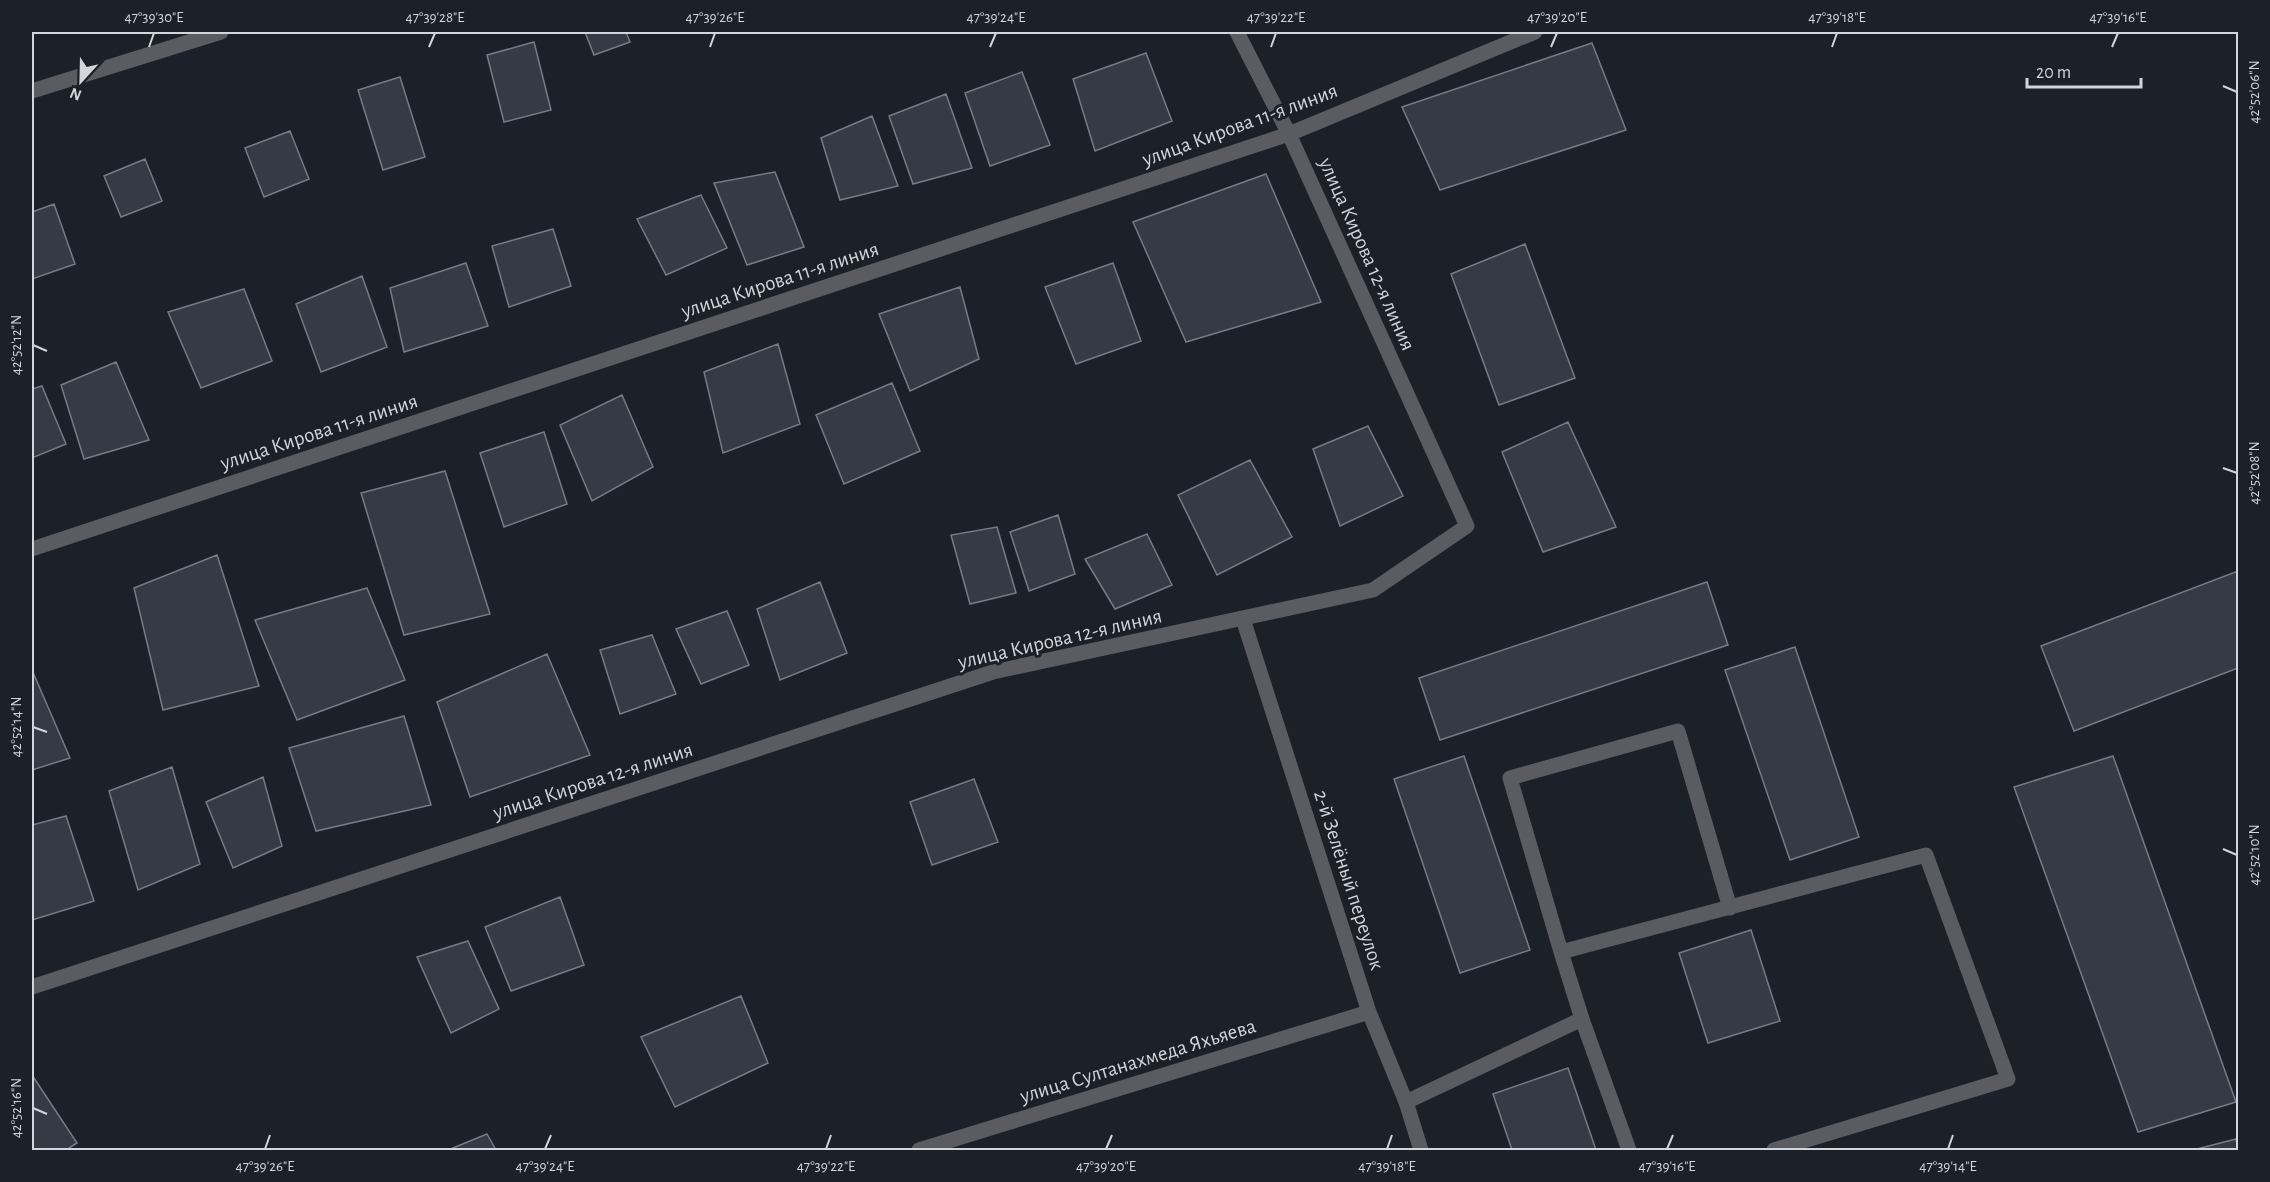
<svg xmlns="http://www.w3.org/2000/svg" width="2270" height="1182" viewBox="0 0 2270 1182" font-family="'Alegreya Sans',sans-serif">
	<rect width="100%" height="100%" fill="#1b2029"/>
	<!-- building -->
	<path fill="#353a45" stroke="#767b87" stroke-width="1.5" d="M585 32H626L630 42 594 55Z
		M534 42 551 110 504 122 487 55Z
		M1592 43 1626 130 1440 190 1402 107Z
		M1146 53 1172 121 1095 151 1073 79Z
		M1022 72 1050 145 990 166 965 93Z
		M400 77 425 157 383 170 358 90Z
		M946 94 972 168 913 184 889 116Z
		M872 116 898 186 840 200 821 138Z
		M290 131 309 179 264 197 245 148Z
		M145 159 162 201 121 217 104 176Z
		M775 172 804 247 747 265 714 183Z
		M1266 174 1321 302 1186 342 1133 222Z
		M701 195 727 248 666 275 637 219Z
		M54 204 75 264 32 279V212Z
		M553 229 571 286 509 307 492 246Z
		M1525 244 1575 378 1499 405 1451 274Z
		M466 263 488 326 404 352 390 288Z
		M1113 263 1141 341 1076 364 1045 287Z
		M362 276 387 347 321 372 296 304Z
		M960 287 979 359 910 391 879 314Z
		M244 289 272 361 201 388 168 312Z
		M778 344 800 424 723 453 704 372Z
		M116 362 149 440 84 459 61 385Z
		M892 383 920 451 844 484 816 415Z
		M42 386 66 444 32 458V389Z
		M622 395 653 467 592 501 560 425Z
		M1568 422 1616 527 1543 552 1502 452Z
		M1368 426 1403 496 1340 526 1313 449Z
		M544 432 567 504 504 527 480 453Z
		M1250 460 1292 537 1217 575 1178 495Z
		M445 471 490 614 404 635 361 493Z
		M1058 515 1075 574 1029 591 1010 532Z
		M997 527 1016 593 970 604 951 535Z
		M1147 534 1172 585 1115 609 1085 559Z
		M217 555 259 686 163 710 134 588Z
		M2238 571V668L2074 731 2041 646Z
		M820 582 847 653 780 680 757 609Z
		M1707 582 1728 645 1440 740 1419 678Z
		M367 588 405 680 297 720 255 620Z
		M727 611 749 665 701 684 676 629Z
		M652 635 676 694 620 714 600 650Z
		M1795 647 1859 837 1790 860 1725 670Z
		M547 654 590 755 470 797 437 702Z
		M32 670 70 758 32 770Z
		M404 716 431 805 316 831 289 748Z
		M1464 756 1530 950 1460 973 1394 779Z
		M2113 756 2236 1102 2138 1132 2014 787Z
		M172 767 200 864 138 890 109 791Z
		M263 777 282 846 233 868 206 802Z
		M974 779 998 842 932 865 910 802Z
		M66 816 94 901 32 920V825Z
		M560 897 584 965 511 991 485 927Z
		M1751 930 1780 1021 1708 1043 1679 953Z
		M468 941 499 1009 451 1033 417 957Z
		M741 996 768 1063 675 1107 641 1037Z
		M1568 1068 1596 1150H1512L1493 1094Z
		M32 1075 77 1143 66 1150H32Z
		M487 1134 496 1150H448Z
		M2236 1139 2238 1150H2193Z"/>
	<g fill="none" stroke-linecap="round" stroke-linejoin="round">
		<!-- lane -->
		<path stroke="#5a5c61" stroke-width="15" d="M1730 908 1678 731 1510 778 1561 952 1926 855 2008 1079 1774 1150
			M1561 952 1582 1019
			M1406 1102 1582 1019 1629 1150"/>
		<!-- street -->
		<path stroke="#5a5c61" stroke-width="15" d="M32 91 221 32
			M32 549 1289 134 1535 32
			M1243 619 1369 1012 1406 1102 1421 1150
			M32 987 993 672 1373 590 1467 526 1289 134 1237 32
			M919 1150 1369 1012"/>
	</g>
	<!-- ticks -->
	<path fill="none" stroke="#d2d5db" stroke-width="2" d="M149 47 154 33M429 47 435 33M710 47 715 33M990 47 996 33M1271 47 1276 33M1551 47 1557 33M1832 47 1837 33M2112 47 2118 33M2223 86 2237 92M33 345 47 351M2223 468 2237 473M33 727 47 732M2223 849 2237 855M33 1108 47 1114M265 1149 270 1135M545 1149 551 1135M826 1149 831 1135M1106 1149 1112 1135M1387 1149 1392 1135M1667 1149 1673 1135M1948 1149 1953 1135"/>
	<g text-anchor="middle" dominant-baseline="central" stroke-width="6" stroke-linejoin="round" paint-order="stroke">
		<!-- street labels -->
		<g font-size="21" fill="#d2d5db" stroke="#1b2029">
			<text transform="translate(1240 125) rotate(-20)">улица Кирова 11-я линия</text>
			<text transform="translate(1367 254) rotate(66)">улица Кирова 12-я линия</text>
			<text transform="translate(780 280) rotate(-18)">улица Кирова 11-я линия</text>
			<text transform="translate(319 432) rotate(-18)">улица Кирова 11-я линия</text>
			<text transform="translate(1060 639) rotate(-13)">улица Кирова 12-я линия</text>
			<text transform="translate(593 781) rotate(-18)">улица Кирова 12-я линия</text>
			<text transform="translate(1349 880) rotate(72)">2-й Зелёный переулок</text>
			<text transform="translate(1138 1061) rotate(-17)">улица Султанахмеда Яхьяева</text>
		</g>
	</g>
	<!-- border -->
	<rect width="2270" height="1182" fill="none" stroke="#1b2029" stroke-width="66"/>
	<!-- north arrow -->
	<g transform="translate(81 81) rotate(202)" stroke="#1b2029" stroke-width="4.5" paint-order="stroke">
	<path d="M0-4.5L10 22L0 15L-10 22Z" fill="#d2d5db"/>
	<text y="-9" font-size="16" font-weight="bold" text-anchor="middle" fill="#d2d5db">N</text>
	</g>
	<!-- scale -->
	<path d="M2027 78v9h114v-9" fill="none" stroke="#d2d5db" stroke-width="3"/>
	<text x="2036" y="78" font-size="18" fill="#d2d5db" stroke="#1b2029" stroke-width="4.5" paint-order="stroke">20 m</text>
	<rect x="33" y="33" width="2204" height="1116" fill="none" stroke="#d2d5db" stroke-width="2"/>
	<g font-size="15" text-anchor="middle" fill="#d2d5db">
		<text x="154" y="22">47°39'30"E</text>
		<text x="435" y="22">47°39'28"E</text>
		<text x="715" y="22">47°39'26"E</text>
		<text x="996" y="22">47°39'24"E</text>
		<text x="1276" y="22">47°39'22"E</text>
		<text x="1557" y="22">47°39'20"E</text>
		<text x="1837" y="22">47°39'18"E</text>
		<text x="2118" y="22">47°39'16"E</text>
		<text transform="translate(2254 92) rotate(-90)" y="5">42°52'06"N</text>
		<text transform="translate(16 345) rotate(-90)" y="5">42°52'12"N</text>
		<text transform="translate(2254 473) rotate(-90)" y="5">42°52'08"N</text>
		<text transform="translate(16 727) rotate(-90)" y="5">42°52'14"N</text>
		<text transform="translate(2254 855) rotate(-90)" y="5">42°52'10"N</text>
		<text transform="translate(16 1108) rotate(-90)" y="5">42°52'16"N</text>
		<text x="265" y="1171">47°39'26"E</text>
		<text x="545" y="1171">47°39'24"E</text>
		<text x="826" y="1171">47°39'22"E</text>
		<text x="1106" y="1171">47°39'20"E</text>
		<text x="1387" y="1171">47°39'18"E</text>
		<text x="1667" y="1171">47°39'16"E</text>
		<text x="1948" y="1171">47°39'14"E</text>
	</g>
</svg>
